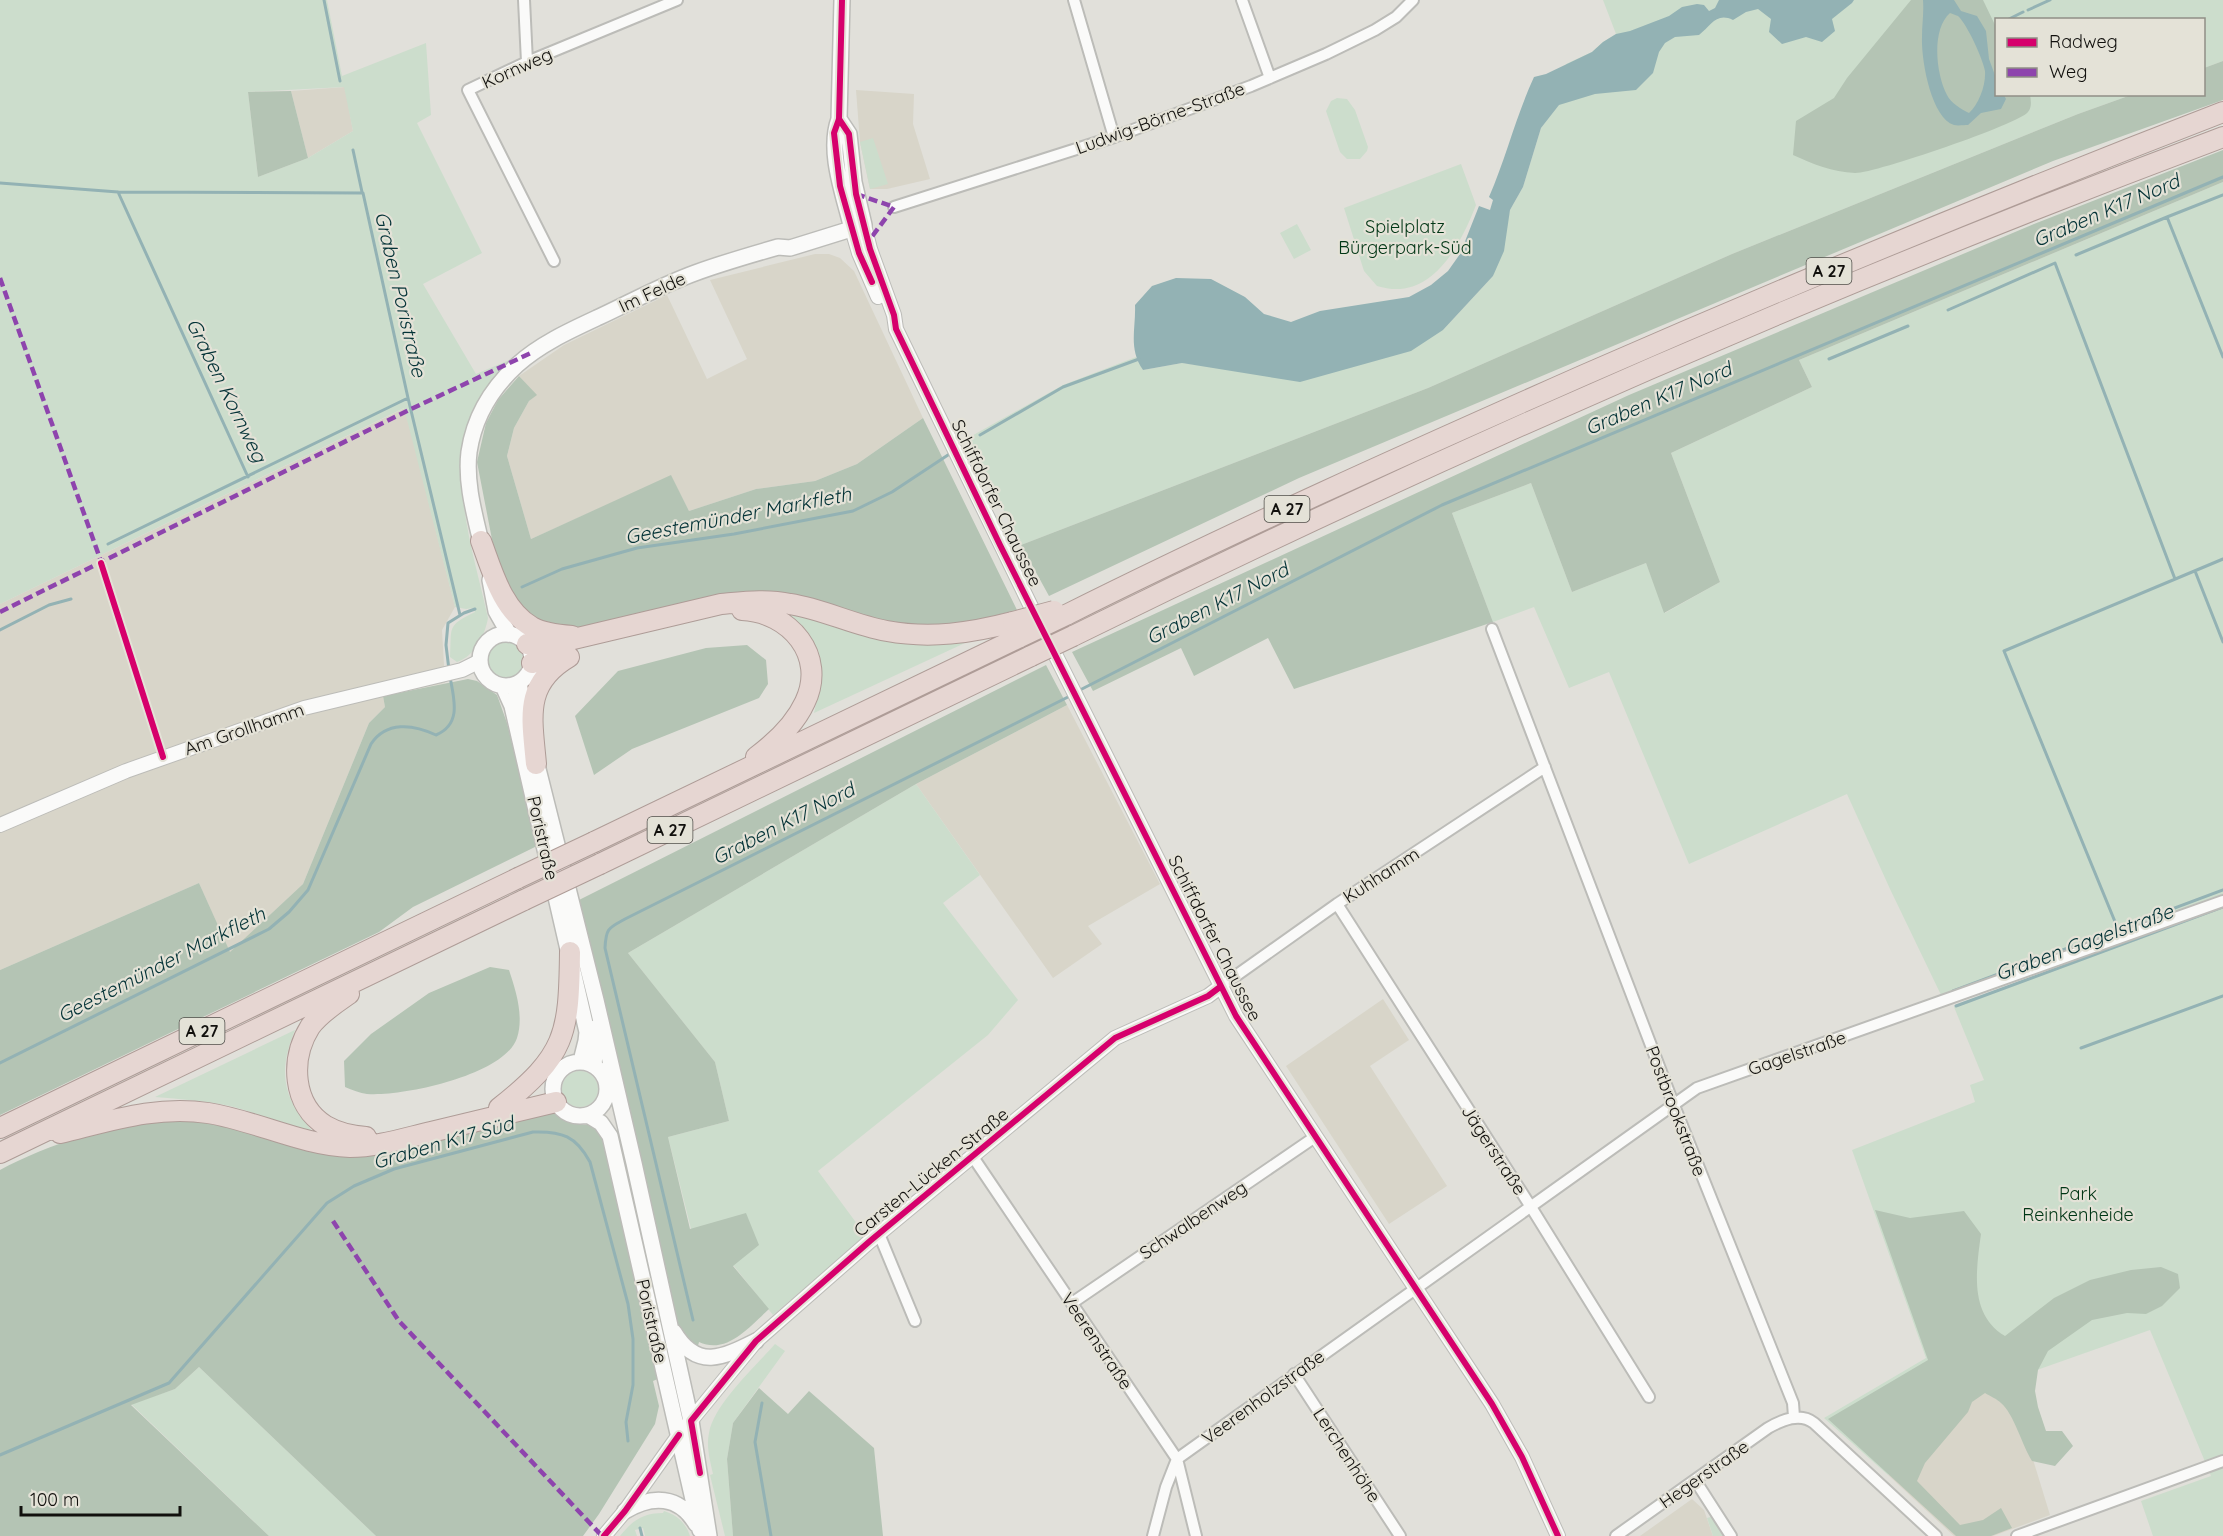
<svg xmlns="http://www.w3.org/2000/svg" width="2223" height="1536" viewBox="0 0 2223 1536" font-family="Quicksand,sans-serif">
	<rect width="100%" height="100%" fill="#e1e0da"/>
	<!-- built -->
	<path fill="#d8d5c9" d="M345 87 353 131 308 158 291 91Z
		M856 90 914 94 913 124 930 179 887 189H870L860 142Z
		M815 254H829L840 258 854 271 923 418 857 464 815 481 756 489 689 511 671 476 531 539 507 456 514 428 529 401 536 395 519 376 564 345 667 295 707 379 747 359 710 280Z
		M405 408 455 607 442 630 445 683 383 696 385 707 369 723 303 884 230 953 199 883 0 970V604Z
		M1067 705 1160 884 1088 926 1102 944 1053 978 916 784Z
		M1383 999 1409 1040 1370 1066 1447 1186 1389 1224 1286 1066Z
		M2009 1381 2050 1515 1993 1536H1954L1888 1475 1961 1397Z
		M1692 1499 1704 1510 1713 1536H1640Z"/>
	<!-- green -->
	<path fill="#cdc" fill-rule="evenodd" d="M0 0H327L342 76 426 43 431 115 417 123 482 253 423 284 476 374 512 359C502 370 491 382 483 394 440 458 473 549 488 618 485 635 475 656 457 662L450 657C452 627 446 626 475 612L473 608 466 609 455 607 404 408 0 604ZM344 87 353 131 308 158 258 177 248 92Z
		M1603 0H2223V61L2204 68V20H1996V94L2131 95 2078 114 1732 254 1428 388 1021 545 968 438 1063 385 1136 357 1143 370 1182 363 1229 369 1443 330 1493 276 1510 210 1523 187 1541 128 1559 104 1566 64 1592 52 1603 42 1616 34Z
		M1337 98 1347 99 1355 110 1368 147 1367 151 1360 159H1347L1340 152 1326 111 1331 101Z
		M873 138 888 184 870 189 860 142Z
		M1461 164 1476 205C1460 246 1431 303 1377 286L1364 271 1344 208Z
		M2223 182V896L1942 997 1890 889 1847 794 1689 864 1609 672 1569 688 1534 607 1493 622 1452 513 1531 483 1572 592 1646 563 1665 613 1720 582 1671 453 1812 387 1799 360Z
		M1297 224 1311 250 1294 259 1280 233Z
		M786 612 939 644 965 643 814 713 819 690 799 625Z
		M487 660a18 18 0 1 1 36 0a18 18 0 1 1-36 0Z
		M916 784 980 875 943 903 1018 1000 988 1035 818 1171 866 1236 773 1315 733 1265 691 1229 668 1137 729 1121 715 1062 628 953Z
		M2223 907V1536H2153L2141 1501 2211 1476 2150 1330 1961 1397 1888 1475 1824 1418 1926 1358 1852 1150 1975 1102 1970 1085 1984 1080 1954 1007Z
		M295 1030C278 1072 282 1096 312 1131 284 1126 258 1113 230 1106 206 1101 180 1099 155 1097Z
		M562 1089a18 18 0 1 1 36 0a18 18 0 1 1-36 0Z
		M618 1141 624 1157 675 1373 673 1374C655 1296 635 1219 618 1141Z
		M775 1344 785 1351 733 1423 727 1459 733 1536H725L710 1475 713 1474C710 1461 706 1446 709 1433 714 1404 756 1366 775 1344Z
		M199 1367 376 1536H269L131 1404 175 1389Z
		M664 1511C677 1515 686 1523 690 1536H645L643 1528 635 1530 637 1536H620C633 1520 643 1513 663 1513Z
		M1714 1516 1725 1536H1713L1707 1518Z"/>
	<!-- forest -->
	<path fill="#b4c4b4" d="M1911 0H1983L1996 27V94L2030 95C2031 101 2032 107 2028 112 2019 124 1873 174 1855 173 1832 172 1813 164 1793 155L1796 121 1834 98 1847 78Z
		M2223 61V100L2053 161 1299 478 1049 596 1021 545 1428 388 1732 254 2078 114 2131 95 2204 94V68Z
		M291 91 308 158 258 177 248 92Z
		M2223 150V182L1799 360 1812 387 1671 453 1720 582 1664 613 1646 563 1572 592 1531 483 1452 513 1493 622 1294 689 1268 638 1194 676 1181 648 1093 691 1072 652 1629 395 2034 224Z
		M519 376 537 395 529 401 514 428 507 456 531 539 671 475 689 511 756 489 815 481 857 464 923 418 1017 610 958 625 929 627 864 617 794 595 581 628H563L536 621 513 600 496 560 477 462 486 423 498 400Z
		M747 645 766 660 768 684 759 698 632 749 594 775 575 716 618 671 706 648Z
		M1046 665 1067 705 916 784 628 953 715 1062 729 1121 668 1137 690 1229 746 1213 759 1245 733 1266 769 1309C750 1326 727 1355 699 1342L697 1350 673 1323 577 901Z
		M468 679 477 681 497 695 507 723 537 846 413 907 379 932 0 1115V970L199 883 230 952 303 884 369 723 385 707 383 696Z
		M490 967 509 970C516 991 524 1016 517 1038 505 1075 402 1097 367 1094 360 1093 352 1090 345 1087L344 1061 371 1034 429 993Z
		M553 1110C558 1115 563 1120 569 1122 587 1128 592 1119 604 1138L660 1378 653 1381 659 1406 655 1424 599 1514 583 1536H376L199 1367 175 1389 131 1405 269 1536H0V1170C55 1141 143 1111 206 1123 248 1130 288 1148 330 1155 340 1157 351 1156 362 1156Z
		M1875 1210 1910 1218 1964 1211 1981 1234C1976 1271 1969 1314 2005 1336L2054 1298 2090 1280 2131 1270 2161 1267 2178 1274 2180 1288 2162 1306 2146 1314 2127 1313 2092 1320 2048 1351 2038 1370 2035 1391 2038 1407 2046 1431H2062L2073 1446 2055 1466 2032 1461C2022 1445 2014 1414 2001 1403 1997 1399 1990 1396 1985 1393L1972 1402 1968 1412 1925 1463 1917 1481 1960 1525 1983 1520 2001 1508 2012 1528 1991 1536H1956L1828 1419 1928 1360Z
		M759 1388 788 1414 809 1391 874 1448 883 1536H733L727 1459 733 1423Z"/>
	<!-- water -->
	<path fill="#93b2b4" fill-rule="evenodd" d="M1719 0H1854L1852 3 1832 19 1835 31 1822 42 1806 37 1782 44 1769 32 1771 19 1758 9 1746 12 1733 20C1716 12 1711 26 1699 35L1675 37 1665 43 1659 52 1653 73 1636 90 1595 94 1559 105 1541 128 1523 187 1510 210 1504 251 1493 276 1443 330 1411 351 1300 382 1182 363 1143 370C1128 348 1136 329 1135 305L1152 286 1176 278 1211 279 1245 297 1264 314 1291 322 1320 311 1409 297 1431 285 1448 271 1460 254 1479 206 1490 210 1493 200 1489 197C1506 158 1516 116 1534 77L1546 74 1592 52 1603 42 1616 34 1630 31 1669 16 1682 7 1697 4 1704 5 1709 11 1715 8Z
		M1923 0H1954L1961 11 1977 16 1986 31 1989 59 1996 78V94L2004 95 2006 99 2001 109 1981 113 1968 125C1964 125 1958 126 1954 125 1931 118 1921 59 1922 37 1922 24 1924 13 1923 0ZM1950 13C1951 13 1957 16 1958 16 1967 24 1983 59 1985 71 1986 85 1979 104 1969 113 1961 109 1951 103 1947 95 1936 74 1931 30 1950 13Z"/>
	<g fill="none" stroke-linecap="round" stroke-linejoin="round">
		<!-- stream -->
		<path stroke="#93b2b4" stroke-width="3" d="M324 0 340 81
			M2028 10 2050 0
			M2009 19 2023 12
			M353 150 362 192
			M0 183 118 192 363 193 408 398 460 615
			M118 192 248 477
			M2167 217 2223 195
			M2076 255 2167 217 2223 357
			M1948 310 2055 263 2175 579
			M1829 359 1908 326
			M980 435 1063 387 1139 359
			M108 544 408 398
			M2195 571 2223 642
			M522 587 562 569 637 548 734 534 853 511 892 492 951 453
			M0 630 49 605 71 599
			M449 670 446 645 448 623 464 613 475 609
			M1078 691 1442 505 2223 177
			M2118 929 2004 651 2223 559
			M1953 991 2223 890
			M1956 1006 2223 907
			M2081 1048 2223 996
			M0 1063 269 929 289 912 308 890 371 744C386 721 413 724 436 735 462 724 454 699 450 677
			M693 1320 605 948C606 927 609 928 627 918L1070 696
			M762 1403 755 1442 771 1536
			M0 1455 169 1383 327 1203 354 1186 394 1169 533 1132C562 1131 576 1136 590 1162L628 1304 633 1339V1385L626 1422 628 1441
			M640 1528 642 1536"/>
		<!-- minor casing -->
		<g stroke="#bcbcb8" stroke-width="14">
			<path id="minor" d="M524 0 527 62
				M1074 0 1114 137
				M1242 0 1270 78
				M894 207 1114 137 1251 86 1326 54 1375 30 1396 17 1413 0
				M554 261 468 90 527 62 677 0
				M1492 629 1673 1103 1793 1403 1794 1417
				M1337 904 1531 1207 1649 1397
				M1220 987 1337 904 1545 767
				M973 1157 1177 1459 1196 1536
				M879 1234 915 1321
				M1072 1303 1315 1137
				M1294 1374 1400 1536
				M1695 1480 1731 1536
				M1153 1536 1166 1487 1177 1459 1697 1088 2223 901
				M1616 1536 1768 1428C1782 1420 1800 1412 1814 1423L1936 1536
				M2017 1536 2223 1461"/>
		</g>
		<!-- tertiary casing -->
		<g stroke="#bcbcb8" stroke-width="16">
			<path id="tertiary" d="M864 225 870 249 894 315 896 329 1039 623
				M852 229 859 253 878 297
				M1048 640 1236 1016 1492 1404 1522 1457 1558 1536
				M0 825 126 771 304 708 462 670 480 661
				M604 1536 625 1511 679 1435 756 1341 870 1241 1115 1038 1208 996 1220 987"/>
		</g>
		<!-- secondary casing -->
		<g stroke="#bcbcb8" stroke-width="18">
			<path id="secondary" d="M842 0 839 119C827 152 844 195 852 229
				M483 551C476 519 465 485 469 452 474 418 492 388 517 365 540 344 571 330 599 317 631 302 662 285 695 273 722 263 750 255 778 247L790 248 864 225 854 182 849 134 839 119
				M490 580 496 611 509 634
				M480 660a26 26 0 1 1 52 0a26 26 0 1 1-52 0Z
				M519 683 528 727
				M503 686 512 706 587 1032 586 1041 581 1061
				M534 753 596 1000 634 1163 691 1421 709 1536
				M553 1089a27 27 0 1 1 54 0a27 27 0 1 1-54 0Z
				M594 1066 597 1027
				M588 1115 601 1123 610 1136 700 1530
				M674 1332C697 1371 724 1357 756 1341
				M625 1511C652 1495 679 1495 696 1524"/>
		</g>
		<!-- motorway casing -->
		<g stroke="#ae9c97" stroke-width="22">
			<path id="motorway" d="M481 541C492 570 502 610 532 627 542 633 560 635 572 636
				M742 610C790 612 827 656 805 702 795 724 776 742 756 757
				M1066 615C1236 530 1410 452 1584 375 1795 283 2008 195 2223 112
				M1073 636C1448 451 1832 284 2223 137
				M527 644 544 646 721 604C744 602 767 599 790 604 823 609 853 625 887 631 930 639 971 633 1013 622
				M532 663 565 651
				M536 764C532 718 523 684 569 657
				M594 842 1020 637
				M600 864 1031 656
				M349 994C336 1003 319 1014 310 1027 290 1059 292 1105 326 1126 338 1133 352 1136 366 1137
				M499 1108C566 1055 569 1035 570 952
				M0 1128 518 878
				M60 1133C110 1121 157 1105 208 1113 257 1121 301 1145 350 1147 377 1147 405 1138 431 1132 473 1122 514 1112 556 1102
				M0 1153 524 900"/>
		</g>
		<!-- minor -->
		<use href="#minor" stroke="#fafaf9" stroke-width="10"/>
		<!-- tertiary -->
		<use href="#tertiary" stroke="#fafaf9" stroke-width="14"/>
		<!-- secondary -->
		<use href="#secondary" stroke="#fafaf9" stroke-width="15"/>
		<!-- motorway -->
		<use href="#motorway" stroke="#e6d6d2" stroke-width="20"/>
		<!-- motorway-bridge casing -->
		<g stroke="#ae9c97" stroke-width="22" stroke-linecap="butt">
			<path id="motorway-bridge" d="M1013 622 1054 611
				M1020 637 1066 615
				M1031 656 1073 636
				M518 878 594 842
				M524 900 600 864"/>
		</g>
		<!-- motorway-bridge -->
		<use href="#motorway-bridge" stroke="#e6d6d2" stroke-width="20"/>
		<!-- quiet -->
		<path stroke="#8e44ad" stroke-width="4.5" stroke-dasharray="9 4.5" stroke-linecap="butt" d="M856 194 894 207 868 242
			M0 278 103 567
			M0 612 409 410 533 352
			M333 1221 399 1321 602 1536"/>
		<!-- cycleway casing -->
		<g stroke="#e4e2d7" stroke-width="10">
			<path id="cycleway" d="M842 0 839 119 834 133 840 186 859 253 872 282
				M839 119 849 134 856 194 870 249 894 315 896 329 1000 545 1236 1016 1492 1404 1522 1457 1558 1536
				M101 563 163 757
				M700 1473 691 1421 756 1341 870 1241 1115 1038 1208 996 1220 987
				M604 1536 625 1511 679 1435"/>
		</g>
		<!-- cycleway -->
		<use href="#cycleway" stroke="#d6006c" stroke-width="6"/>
	</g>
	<g text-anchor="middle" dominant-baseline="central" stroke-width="4.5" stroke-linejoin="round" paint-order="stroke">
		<!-- shield labels -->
		<g fill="#e4e2d7" stroke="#504f4a" stroke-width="1.5">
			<rect x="1806.5" y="258" width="45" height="26" rx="4.5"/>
			<rect x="1264.5" y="496" width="45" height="26" rx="4.5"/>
			<rect x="647.5" y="817" width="45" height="26" rx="4.5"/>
			<rect x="179.5" y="1018" width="45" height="26" rx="4.5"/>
		</g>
		<g font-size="16" font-weight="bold" fill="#11100d">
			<text x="1829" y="271">A 27</text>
			<text x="1287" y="509">A 27</text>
			<text x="670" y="830">A 27</text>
			<text x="202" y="1031">A 27</text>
		</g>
		<!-- street labels -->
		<g font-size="18" fill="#11100d" stroke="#e4e2d7">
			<text transform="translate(517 68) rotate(-24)">Kornweg</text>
			<text transform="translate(1160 118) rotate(-20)">Ludwig-Börne-Straße</text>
			<text transform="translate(652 292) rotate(-25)">Im Felde</text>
			<text transform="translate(997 503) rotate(64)">Schiffdorfer Chaussee</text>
			<text transform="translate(244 729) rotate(-19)">Am Grollhamm</text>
			<text transform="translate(543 838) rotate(77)">Poristraße</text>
			<text transform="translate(1381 875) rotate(-33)">Kuhhamm</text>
			<text transform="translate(1215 938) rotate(63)">Schiffdorfer Chaussee</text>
			<text transform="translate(1797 1053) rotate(-19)">Gagelstraße</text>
			<text transform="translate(1676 1111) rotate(69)">Postbrookstraße</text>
			<text transform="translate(1494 1150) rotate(57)">Jägerstraße</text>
			<text transform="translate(931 1172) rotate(-39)">Carsten-Lücken-Straße</text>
			<text transform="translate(1193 1220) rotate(-34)">Schwalbenweg</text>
			<text transform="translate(652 1321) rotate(77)">Poristraße</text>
			<text transform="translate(1097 1341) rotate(56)">Veerenstraße</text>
			<text transform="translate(1263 1397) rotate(-36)">Veerenholzstraße</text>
			<text transform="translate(1347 1455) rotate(57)">Lerchenhöhe</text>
			<text transform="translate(1704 1474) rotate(-35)">Hegerstraße</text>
		</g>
		<!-- park labels -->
		<g font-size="18" fill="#003615" stroke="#e4e2d7">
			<text x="1405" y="226">Spielplatz<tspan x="1405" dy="21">Bürgerpark-Süd</tspan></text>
			<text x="2078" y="1193">Park<tspan x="2078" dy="21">Reinkenheide</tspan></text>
		</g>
		<!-- water labels -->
		<g font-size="20" font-style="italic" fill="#043337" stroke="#e4e2d7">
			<text transform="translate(2106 210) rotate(-23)">Graben K17 Nord</text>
			<text transform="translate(401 294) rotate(77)">Graben Poristraße</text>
			<text transform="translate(227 390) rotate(64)">Graben Kornweg</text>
			<text transform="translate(1658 398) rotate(-23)">Graben K17 Nord</text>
			<text transform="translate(738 515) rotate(-11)">Geestemünder Markfleth</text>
			<text transform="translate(1217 603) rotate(-27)">Graben K17 Nord</text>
			<text transform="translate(783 823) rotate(-27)">Graben K17 Nord</text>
			<text transform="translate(2084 942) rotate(-20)">Graben Gagelstraße</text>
			<text transform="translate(161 964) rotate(-27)">Geestemünder Markfleth</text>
			<text transform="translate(443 1142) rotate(-16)">Graben K17 Süd</text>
		</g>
	</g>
	<!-- legend -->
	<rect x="1995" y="18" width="210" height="78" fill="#e4e2d7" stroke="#908e86" stroke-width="1.5"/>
	<rect x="2007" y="38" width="30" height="9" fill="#d6006c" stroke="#908e86" stroke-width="1.5"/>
	<text x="2049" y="48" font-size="18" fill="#11100d">Radweg</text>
	<rect x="2007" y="68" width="30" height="9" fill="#8e44ad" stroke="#908e86" stroke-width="1.5"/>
	<text x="2049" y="78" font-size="18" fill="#11100d">Weg</text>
	<!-- scale -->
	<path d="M21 1506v9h159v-9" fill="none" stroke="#11100d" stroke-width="3"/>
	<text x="30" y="1506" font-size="18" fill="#11100d" stroke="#e4e2d7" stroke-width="4.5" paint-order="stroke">100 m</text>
</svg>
